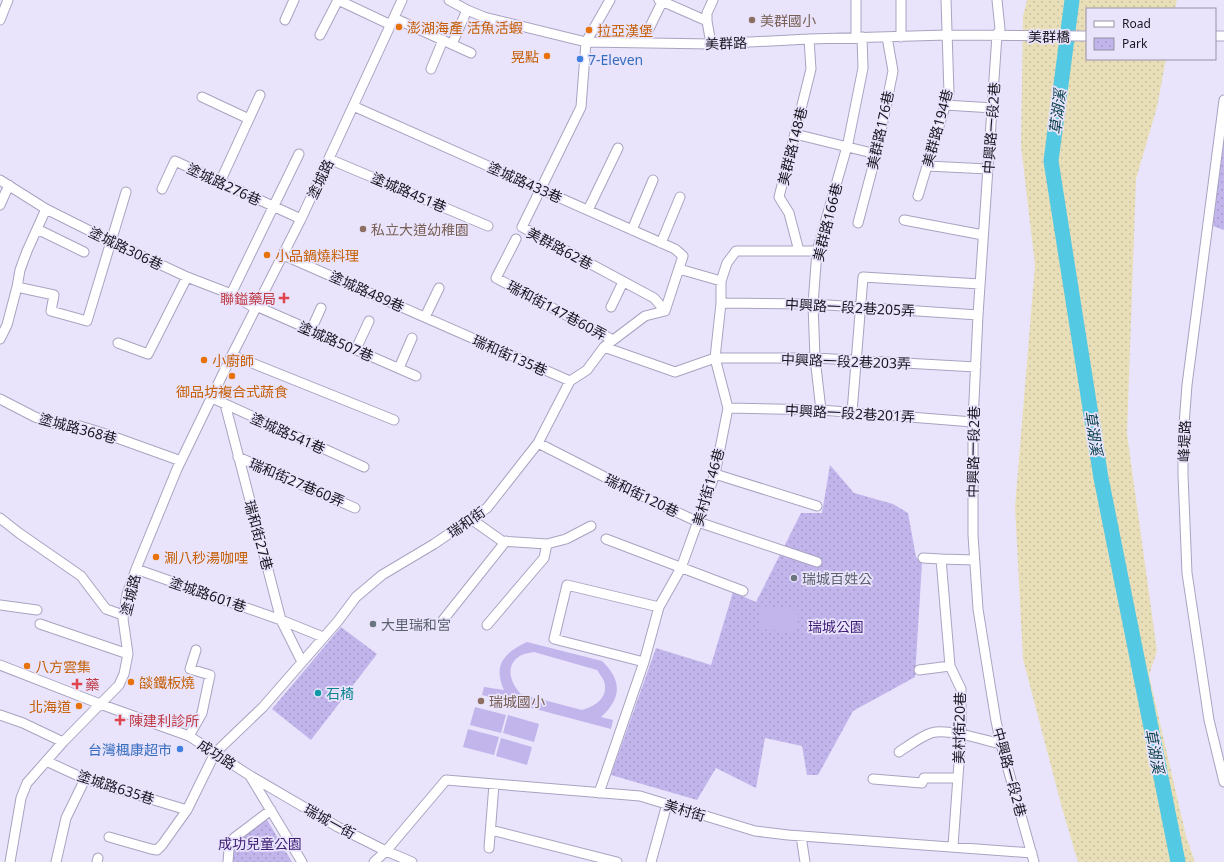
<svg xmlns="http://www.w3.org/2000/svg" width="1224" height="862" viewBox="0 0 1224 862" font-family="'Noto Sans','Noto Sans TC',sans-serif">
	<defs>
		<pattern id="sand-dots" width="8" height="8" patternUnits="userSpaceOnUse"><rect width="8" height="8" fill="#e8dfb9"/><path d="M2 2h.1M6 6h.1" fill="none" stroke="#c6bf9f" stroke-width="1.8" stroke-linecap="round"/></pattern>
		<pattern id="park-dots" width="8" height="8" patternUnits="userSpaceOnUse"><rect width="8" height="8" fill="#c1b5eb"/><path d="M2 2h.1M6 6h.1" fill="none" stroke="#a59bc9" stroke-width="1.8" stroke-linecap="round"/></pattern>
	</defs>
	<rect width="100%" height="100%" fill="#e9e4fc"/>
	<!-- sand -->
	<path fill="url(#sand-dots)" d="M1027 0H1177L1175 9H1087V59H1166L1157 107 1136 179 1127 434 1157 651 1149 675 1186 836 1195 862H1078L1062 808 1023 659 1015 507 1035 265 1021 146 1023 16Z"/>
	<!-- park -->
	<path fill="url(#park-dots)" d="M1224 131V230L1213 226Z
		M830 465 854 493 893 504 908 513 916 557 922 563 915 677 853 711 818 775H807L802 746 765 738 756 788 716 768 697 800 611 775 656 648 711 665 733 592 756 602 801 513H822Z
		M341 627 377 654 311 740 272 709Z
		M266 818 292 862H230L232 842Z"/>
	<!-- pitch -->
	<path fill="#c1b5eb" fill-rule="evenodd" d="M761 606 799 610 797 632 759 629Z
		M527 642 602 661C622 680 622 698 601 717L613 720 611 729 482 695 484 687 504 690C493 666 503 653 527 642ZM534 652 597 670C599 673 602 677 604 681 609 697 596 706 582 710L521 694C509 682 504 662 524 654 527 653 531 653 534 652Z
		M475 707 506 715 501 733 470 725Z
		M508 715 539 724 534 742 503 733Z
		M468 729 499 737 494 755 463 747Z
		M501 738 532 747 527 765 496 756Z"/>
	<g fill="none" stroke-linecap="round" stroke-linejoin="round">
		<!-- river -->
		<path stroke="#53c9e3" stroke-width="15" d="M1072 0 1051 161 1101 478 1178 862"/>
		<!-- minor casing -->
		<g stroke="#a9a3c0" stroke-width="11">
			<path id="minor" d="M338 0 391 25
				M449 0 467 10 484 17 586 42 712 44 809 39 947 35 1087 36
				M610 0 586 42 581 107 522 227 654 298 665 311
				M659 0 707 21 711 44
				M997 0 1000 29 997 35 978 315 973 422V535L978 609 989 678 996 721 1001 744 1034 862
				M394 18 471 53
				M0 20 8 0
				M285 20 294 0
				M707 21V13L713 0
				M320 35 338 0
				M1215 36H1224
				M856 37V0
				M901 37V0
				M642 43 663 0
				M452 44 467 10
				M431 69 443 40
				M202 97 249 119
				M1224 100 1187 385 1183 438V475L1187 573 1209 720 1224 782
				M945 105 993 108
				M795 134 876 154
				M329 159 488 226
				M927 166 988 169
				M0 180 46 209 110 241 187 277 231 294 255 308
				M220 182 260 95
				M162 189 175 161 301 219
				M918 196 949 93 946 0
				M0 205 9 185
				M588 210 618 148
				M904 220 983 235
				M858 223 877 151 893 71 887 37
				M37 229 84 252
				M632 230 653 180
				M516 239 496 278 613 340
				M661 243 680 197
				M799 251 789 213 779 197 811 69 809 39
				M283 255 570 381
				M679 269 721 281
				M17 287 54 295 51 311 87 321 126 192
				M231 294 299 154
				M721 303 813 304 978 315
				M256 306 416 376
				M611 307 623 282
				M425 317 439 288
				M311 330 321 308
				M0 339 7 325 17 287 20 270 27 251 46 209
				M118 343 148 354 187 277
				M604 347 675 372 715 358H815L976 367
				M356 349 369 321
				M232 355 394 420
				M399 368 412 338
				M212 398 364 467
				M0 399 35 417 51 423 80 426 106 434 181 461
				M225 404 281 620 302 662
				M728 408 821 410 973 422
				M821 410 815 358 813 304 817 251 848 143 863 68 862 37
				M852 412 863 277 980 284
				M538 443 638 494 698 522 817 562
				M238 457 355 508
				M715 474 817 506
				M0 518 19 533 81 576 106 609 123 615
				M471 519 502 541 547 544
				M606 539 743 591
				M923 558 941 559 950 666 961 689V735L953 846
				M941 559 974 560
				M136 569 281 620 323 637
				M0 605 37 610
				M443 620 506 541
				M40 624 128 654
				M487 625 544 558 547 544 566 539 591 526
				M644 662 554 639 567 585 659 607
				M0 665 100 704 189 736 249 775 338 827 386 851 412 862
				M919 670 950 666
				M0 715 23 723 63 742
				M189 736 202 713 210 675 190 669 196 650
				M899 752C908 746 920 737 931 733 949 728 983 740 1001 744
				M46 761 85 779 187 810
				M250 776 302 862
				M873 779 922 783 924 778H958
				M599 793 644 662 659 607 681 568 715 474 728 408 715 358 721 303V281L727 263 736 251H817
				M491 830 617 862
				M801 836 805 862
				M109 837 151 849 157 850 162 845 187 810 215 753 263 707 338 621 356 597 382 575 434 544 487 508 538 443 570 381 587 370 604 347 645 316 665 311 683 256 675 249 353 106
				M489 848 494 784
				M10 862 21 798 27 783 63 742 119 685 124 674 128 654 123 619 127 594 136 569 177 469 232 355 301 219 402 0
				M56 862 66 818 85 779
				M97 862 98 858
				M228 862 229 849 234 838 271 810
				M374 862 386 851 446 780 640 796 755 831 788 835 1032 853
				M651 862 667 804"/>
		</g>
		<!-- minor -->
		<use href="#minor" stroke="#fff" stroke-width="9"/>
	</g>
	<!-- markers -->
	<g fill="#8d6e63" stroke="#e9e4fc" stroke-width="1.5">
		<circle cx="752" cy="20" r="4"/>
		<circle cx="363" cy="229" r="4"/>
		<circle cx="481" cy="701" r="4"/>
	</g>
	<g fill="#e8710a" stroke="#e9e4fc" stroke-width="1.5">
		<circle cx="399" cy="27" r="4"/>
		<circle cx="589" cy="30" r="4"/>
		<circle cx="547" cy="56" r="4"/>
		<circle cx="267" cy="255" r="4"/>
		<circle cx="204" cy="360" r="4"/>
		<circle cx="232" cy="376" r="4"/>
		<circle cx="156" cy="557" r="4"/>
		<circle cx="27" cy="666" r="4"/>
		<circle cx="131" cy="682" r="4"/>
		<circle cx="79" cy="706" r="4"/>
	</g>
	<g fill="#3f7fe0" stroke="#e9e4fc" stroke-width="1.5">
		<circle cx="580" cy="59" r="4"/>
		<circle cx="180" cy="749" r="4"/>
	</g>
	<g fill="#e0444e" stroke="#e9e4fc" stroke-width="1.5">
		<path d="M282 292h4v4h4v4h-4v4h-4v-4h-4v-4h4z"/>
		<path d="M75 678h4v4h4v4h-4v4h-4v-4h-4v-4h4z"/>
		<path d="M118 714h4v4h4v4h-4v4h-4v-4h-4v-4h4z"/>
	</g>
	<g fill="#6b7280" stroke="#e9e4fc" stroke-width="1.5">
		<circle cx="794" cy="578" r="4"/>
		<circle cx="373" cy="624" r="4"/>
	</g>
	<circle fill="#0f9aa8" stroke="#e9e4fc" stroke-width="1.5" cx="318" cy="693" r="4"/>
	<g text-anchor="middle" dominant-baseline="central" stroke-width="3.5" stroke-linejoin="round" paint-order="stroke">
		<!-- education labels -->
		<g font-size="14" fill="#785e54" stroke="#e9e4fc" text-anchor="start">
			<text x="760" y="20">美群國小</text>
			<text x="371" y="229">私立大道幼稚園</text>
			<text x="489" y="701">瑞城國小</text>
		</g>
		<!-- food labels -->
		<g font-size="14" fill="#c56008" stroke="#e9e4fc" text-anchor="start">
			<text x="407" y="27">澎湖海產 活魚活蝦</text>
			<text x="597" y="30">拉亞漢堡</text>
			<text x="539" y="56" text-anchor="end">晃點</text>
			<text x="275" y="255">小品鍋燒料理</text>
			<text x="212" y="360">小廚師</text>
			<text x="232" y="391" text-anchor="middle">御品坊複合式蔬食</text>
			<text x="164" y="557">涮八秒湯咖哩</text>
			<text x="35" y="666">八方雲集</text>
			<text x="139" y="682">燄鐵板燒</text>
			<text x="71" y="706" text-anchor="end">北海道</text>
		</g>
		<!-- street labels -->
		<g font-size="14" fill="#191621" stroke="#e9e4fc">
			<text x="1049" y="36">美群橋</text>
			<text transform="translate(726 43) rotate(-2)">美群路</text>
			<text transform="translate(937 128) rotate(-75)">美群路194巷</text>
			<text transform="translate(991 128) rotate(-86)">中興路一段2巷</text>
			<text transform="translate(880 130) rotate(-78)">美群路176巷</text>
			<text transform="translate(792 146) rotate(-76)">美群路148巷</text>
			<text transform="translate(320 179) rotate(-65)">塗城路</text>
			<text transform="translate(525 182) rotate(24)">塗城路433巷</text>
			<text transform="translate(224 184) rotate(25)">塗城路276巷</text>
			<text transform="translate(409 192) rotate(23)">塗城路451巷</text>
			<text transform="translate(827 222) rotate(-76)">美群路166巷</text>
			<text transform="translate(126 248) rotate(26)">塗城路306巷</text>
			<text transform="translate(560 248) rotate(28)">美群路62巷</text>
			<text transform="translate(367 291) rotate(24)">塗城路489巷</text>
			<text transform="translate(850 307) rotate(3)">中興路一段2巷205弄</text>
			<text transform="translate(557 310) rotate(28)">瑞和街147巷60弄</text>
			<text transform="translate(336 341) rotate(23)">塗城路507巷</text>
			<text transform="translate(510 355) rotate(24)">瑞和街135巷</text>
			<text transform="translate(846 361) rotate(2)">中興路一段2巷203弄</text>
			<text transform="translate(850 413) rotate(3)">中興路一段2巷201弄</text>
			<text transform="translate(78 428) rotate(15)">塗城路368巷</text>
			<text transform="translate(288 433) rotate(24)">塗城路541巷</text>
			<text transform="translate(1184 441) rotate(-88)">峰堤路</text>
			<text transform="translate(973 452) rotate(-89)">中興路一段2巷</text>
			<text transform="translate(297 482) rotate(23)">瑞和街27巷60弄</text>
			<text transform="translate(708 487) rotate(-74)">美村街146巷</text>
			<text transform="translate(642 495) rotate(26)">瑞和街120巷</text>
			<text transform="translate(466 522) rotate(-35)">瑞和街</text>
			<text transform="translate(259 535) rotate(75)">瑞和街27巷</text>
			<text transform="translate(208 594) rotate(19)">塗城路601巷</text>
			<text transform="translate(130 595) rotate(-76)">塗城路</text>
			<text transform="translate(959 728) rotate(-89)">美村街20巷</text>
			<text transform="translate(217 754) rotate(33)">成功路</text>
			<text transform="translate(1010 772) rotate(75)">中興路一段2巷</text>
			<text transform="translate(116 787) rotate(18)">塗城路635巷</text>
			<text transform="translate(685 810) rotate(17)">美村街</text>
			<text transform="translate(330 821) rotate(29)">瑞城一街</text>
		</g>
		<!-- shop labels -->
		<g font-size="14" fill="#366cbe" stroke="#e9e4fc" text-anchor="start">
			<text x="588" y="59">7-Eleven</text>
			<text x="172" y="749" text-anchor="end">台灣楓康超市</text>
		</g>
		<!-- health labels -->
		<g font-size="14" fill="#be3a42" stroke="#e9e4fc" text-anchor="start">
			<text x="276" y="298" text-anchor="end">聯鎰藥局</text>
			<text x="85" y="684">藥</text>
			<text x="129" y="720">陳建利診所</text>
		</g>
		<!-- worship labels -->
		<g font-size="14" fill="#5b616d" stroke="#e9e4fc" text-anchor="start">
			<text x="802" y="578">瑞城百姓公</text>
			<text x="381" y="624">大里瑞和宮</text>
		</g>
		<!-- park labels -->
		<g font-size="14" fill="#3d1c74" stroke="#e9e4fc">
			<text x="836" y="626">瑞城公園</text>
			<text x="260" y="843">成功兒童公園</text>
		</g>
		<!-- culture labels -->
		<g font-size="14" fill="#0d838f" stroke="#e9e4fc" text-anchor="start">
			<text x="326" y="693">石椅</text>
		</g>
		<!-- water labels -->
		<g font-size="15" font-style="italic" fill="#0a414c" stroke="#e9e4fc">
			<text transform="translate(1057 112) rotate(-83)">草湖溪</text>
			<text transform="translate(1094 433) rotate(81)">草湖溪</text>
			<text transform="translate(1155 751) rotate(79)">草湖溪</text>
		</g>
	</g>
	<!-- legend -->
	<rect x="1086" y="8" width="130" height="52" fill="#e9e4fc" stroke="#9692a4"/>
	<rect x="1094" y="21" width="20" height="6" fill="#ffffff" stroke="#9692a4"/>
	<text x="1122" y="28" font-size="12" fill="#191621">Road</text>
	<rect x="1094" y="38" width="20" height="12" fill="url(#park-dots)" stroke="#9692a4"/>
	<text x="1122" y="48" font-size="12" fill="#191621">Park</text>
</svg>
